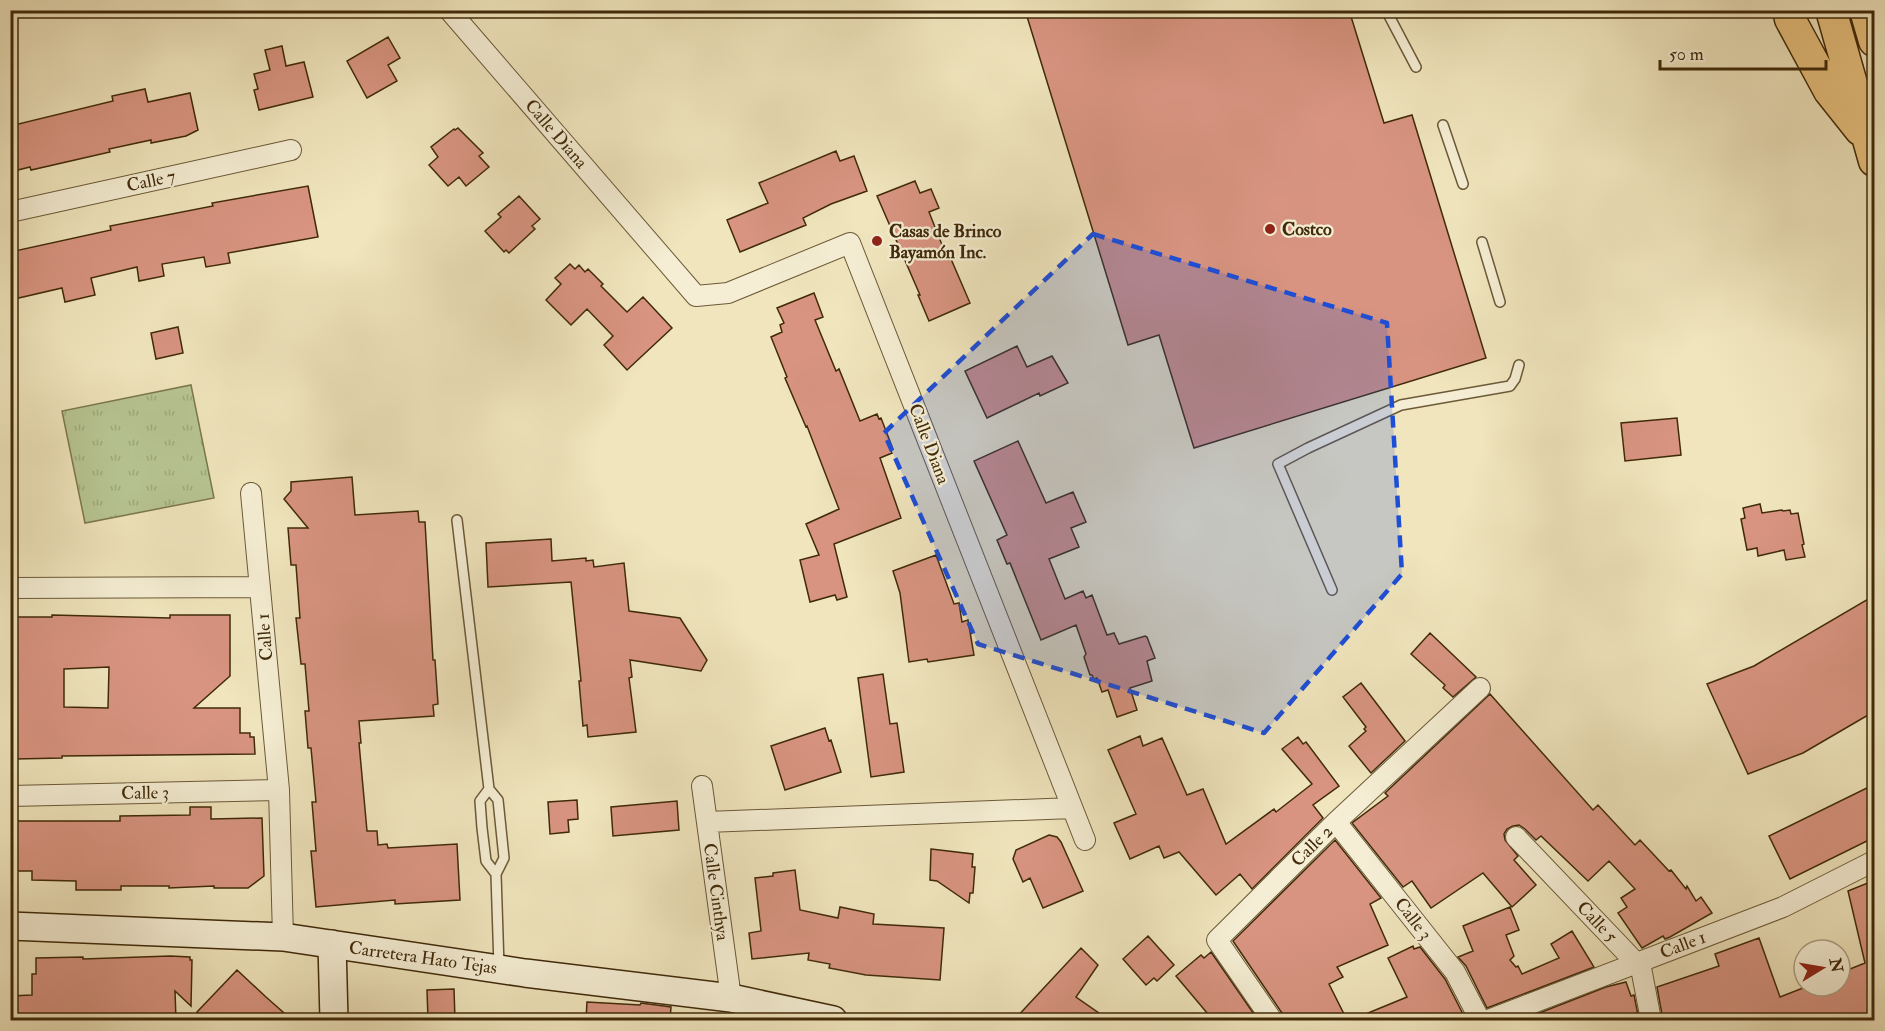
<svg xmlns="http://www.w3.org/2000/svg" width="1885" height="1031" viewBox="0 0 1885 1031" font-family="'IM FELL Double Pica',serif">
	<defs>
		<pattern id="grass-tufts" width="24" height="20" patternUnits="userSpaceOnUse" patternTransform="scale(1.5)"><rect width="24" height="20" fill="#b7c593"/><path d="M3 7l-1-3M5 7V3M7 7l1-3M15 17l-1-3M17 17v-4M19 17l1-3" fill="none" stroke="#9ea97d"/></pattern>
	</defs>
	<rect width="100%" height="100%" fill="#f0e5bd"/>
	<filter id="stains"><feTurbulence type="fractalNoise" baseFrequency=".00333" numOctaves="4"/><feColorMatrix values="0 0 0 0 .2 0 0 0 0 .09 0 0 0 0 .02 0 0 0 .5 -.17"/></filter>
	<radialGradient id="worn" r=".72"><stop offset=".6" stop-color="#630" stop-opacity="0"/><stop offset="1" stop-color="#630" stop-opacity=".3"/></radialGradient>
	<!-- grass -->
	<path fill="url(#grass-tufts)" stroke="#7c784e" stroke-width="1.5" d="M191 385 214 498 85 523 62 411Z"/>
	<!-- building -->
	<path fill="#d89481" stroke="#402a0a" stroke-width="1.5" fill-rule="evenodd" d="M1025 10H1349L1384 123 1412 115 1486 358 1194 448 1159 335 1128 345Z
		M388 37 400 58 388 65 397 81 367 98 347 61Z
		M282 46 286 66 304 62 313 97 259 110 254 90 258 89 254 74 270 70 265 50Z
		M145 89 148 102 190 93 198 130 186 136 151 143V140L109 149 110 152 31 170 30 167 10 172V126L113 101 112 96Z
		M458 128 483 153 479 156 489 167 466 186 459 177 448 186 429 165 438 157 431 147 454 129 455 130Z
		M836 151 840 161 854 156 867 191 831 204 803 218 806 225 740 252 727 220 768 203 759 183Z
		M915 181 920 193 931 189 939 208 929 212 948 260 951 259 970 303 929 321 918 295H920L877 196Z
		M308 186 318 237 228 253 230 263 206 267 204 257 162 264 164 276 139 281 137 267 91 278 95 295 65 302 62 288 10 300V252L111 230 110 226 213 206 212 203Z
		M519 196 540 219 532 226 535 229 509 253 506 250 504 252 485 231 501 217 498 214Z
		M570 264 575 269 579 265 585 272 588 269 603 284 601 286 627 312 643 297 672 328 627 370 604 345 613 336 587 309 571 325 546 300 561 284 555 278Z
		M814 293 823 317 815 320 836 371 839 369 860 421 877 414 879 419 881 418 893 449 891 451 892 453 880 458 901 518 834 544 847 597 837 600 835 595 810 602 800 560 819 555 806 524 839 509 807 426 806 427 785 378 787 377 771 337 782 332 780 325 784 323 777 308Z
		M178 327 183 353 156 359 151 333Z
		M1017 346 1027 367 1052 356 1068 383 1040 396 1039 393 987 418 965 371Z
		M1677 418 1681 455 1625 461 1621 423Z
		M1018 441 1046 503 1073 492 1086 522 1071 528 1079 547 1049 559 1065 599 1083 591 1086 598 1092 595 1107 635 1114 633 1119 644 1145 636 1147 637 1155 658 1147 661 1152 681 1130 688 1137 710 1117 717 1108 690 1102 692 1097 678 1094 679 1092 675H1090L1084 657 1086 654 1076 625 1041 640 1010 563 1007 564 997 540 1007 535 974 461Z
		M352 477 355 515 418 511 419 522H425L433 660H435L438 704 433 705 434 716 359 721 361 743H359L367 831H377L378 845 387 844 388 848 457 844 460 900 395 904V900L316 907 311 851H316L312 802H316L311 748H308L305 711H309L305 664H301L296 618H300L296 565H291L288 528H308L284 499 291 491V482Z
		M1760 504 1762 513 1782 510 1783 511 1790 510 1791 514 1798 513 1804 544 1802 545 1805 557 1786 560 1784 550 1758 556 1757 548 1747 550 1741 519 1745 518 1743 508Z
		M551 539 552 561 586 558V561L593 560 594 567 624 563 629 611 680 618 707 660 701 671 630 660 632 677 629 678 636 732 588 737 587 725 583 726 579 681H581L571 582 488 587 486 543Z
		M936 555 954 604 959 603 962 622 968 620 974 655 928 662 927 659 909 662 900 593 893 571Z
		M1875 595V711L1803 753 1748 774 1707 684 1754 666Z
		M52 615 170 618V615H230V676L194 708H240V733H250V737H254L255 754 62 756V758L16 759 17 755H10V707H16L14 617H52ZM109 667 108 708 64 707V669Z
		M1430 633 1476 677 1453 697 1443 688 1445 685 1411 654Z
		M883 674 890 724 897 723 904 772 871 777 858 678Z
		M1361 683 1405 741 1371 773 1349 746 1366 731 1364 729 1366 727 1343 697Z
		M1490 694 1593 810 1598 805 1635 845 1640 840 1669 871 1671 870 1686 889 1687 886 1696 901 1701 897 1712 913 1670 937 1665 939 1663 936 1642 948 1618 913 1627 907 1621 898 1635 889 1609 861 1588 881 1541 836 1536 840 1525 829 1519 825 1513 826 1507 829 1504 834 1505 840 1518 856 1514 860 1536 885 1512 907 1483 873 1431 908 1412 881 1403 887 1352 823 1388 796 1385 793Z
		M825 728 829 741 831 740 841 772 785 790 771 746Z
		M1140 736 1143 746 1162 738 1187 795 1203 789 1226 844 1274 809 1276 812 1312 784 1282 749 1298 737 1303 744 1306 742 1339 786 1313 805 1323 818 1252 889 1240 874 1216 895 1179 852 1164 858 1159 846 1130 859 1114 823 1136 814 1108 750Z
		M1875 784V837L1790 879 1769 836Z
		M577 800 578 819 568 820 569 832 550 834 548 802Z
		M677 801 679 830 613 836 611 807Z
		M190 807H211V819L262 818 264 876 248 888H214V886L169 888V886H121V890H76V881L32 880V871H10V821H120V816L190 815Z
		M1049 835 1057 837 1061 842 1083 891 1043 908 1030 878 1023 882 1013 859 1016 850Z
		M1335 840 1381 898 1370 904 1388 945 1337 967 1343 977 1329 984 1347 1020H1284L1282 1013 1233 941Z
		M931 849 973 854 972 867H975L973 893H970L969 903 937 881 930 880Z
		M795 870 800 910 838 918 840 907 874 914 873 924 944 928 940 980 866 975 829 968 830 964 808 960 809 953 752 959 749 933 761 931 755 878 773 876V873Z
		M1875 880V1020H1663L1657 987 1719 966 1715 954 1759 938 1780 997 1808 986H1840V973L1865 963 1848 891Z
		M1510 907 1519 930 1506 935 1514 956 1510 960 1516 967 1518 966 1522 974 1559 958 1551 944 1572 931 1594 967 1487 1008 1466 966 1458 957 1473 951 1463 926Z
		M1148 936 1174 965 1157 981 1154 978 1146 985 1123 959Z
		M1413 946 1414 949 1420 947 1445 979 1464 1016 1452 1020H1351L1407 997 1388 958Z
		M1081 948 1098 965 1076 997 1109 1020H1014Z
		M1211 952 1258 1020H1213L1176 976 1201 955 1204 958Z
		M170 956 190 957V960H192L191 1006 175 991 176 1020H10V996L32 995V974H36V958L83 957V959Z
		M237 970 266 997 292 1020H206L197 1012Z
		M1626 982 1631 996 1634 995 1639 1020H1525L1524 1019 1606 987Z
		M454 989 455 1020H428L427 990Z
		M587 1002 640 1005 641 1003 671 1007 670 1020H586Z"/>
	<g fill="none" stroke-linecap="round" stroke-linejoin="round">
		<!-- lane casing -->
		<g stroke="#6c5937" stroke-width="12">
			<path id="lane" d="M1386 10 1416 67
				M1443 125 1463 184
				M1482 242 1500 302
				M457 520 489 789 498 800 504 858 496 874 499 967
				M1332 590 1278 464 1308 448 1401 405 1510 386 1515 379 1519 365
				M489 789 480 801 482 828 486 861 496 874"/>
		</g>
		<!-- street casing -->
		<g stroke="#6c5937" stroke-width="22">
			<path id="street" d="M449 10 696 296 728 293 850 243 1085 840
				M10 212 291 150
				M251 493 279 790 283 937
				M10 588 260 587
				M702 786 731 998
				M10 796 279 790
				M707 822 1072 808
				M1336 822 1455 972 1480 1020
				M1516 837 1641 968 1651 1020
				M1272 1020 1217 940 1336 822 1480 688
				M1488 1020 1783 907 1874 861"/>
		</g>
		<!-- secondary casing -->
		<g stroke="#402a0a" stroke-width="30">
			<path id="secondary" d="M10 926 283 937 525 973 731 998 833 1020
				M332 944 334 1020"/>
		</g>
		<!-- primary casing -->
		<g stroke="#402a0a" stroke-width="33">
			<path id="primary" d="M1788 10 1790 19 1829 91 1860 130
				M1831 10 1874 161
				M1865 10 1874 41"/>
		</g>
		<!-- lane -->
		<use href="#lane" stroke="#f5eed4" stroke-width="9"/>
		<!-- street -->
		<use href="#street" stroke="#f5eed4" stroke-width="20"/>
		<!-- secondary -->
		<use href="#secondary" stroke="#f5eed4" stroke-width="27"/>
		<!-- primary -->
		<use href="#primary" stroke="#e8c27e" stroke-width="30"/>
	</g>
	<!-- marked area -->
	<path fill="#1d4ed8" fill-opacity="0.2" stroke="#1d4ed8" stroke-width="4.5" stroke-dasharray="12 8" stroke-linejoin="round" d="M1093 234 1387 323 1402 574 1264 733 978 644 884 433Z"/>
	<!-- markers -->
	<g fill="#8f2418" stroke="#f5eed4" stroke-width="2">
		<circle cx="1270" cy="229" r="6"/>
		<circle cx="877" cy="241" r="6"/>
	</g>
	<g text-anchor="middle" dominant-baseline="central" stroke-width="4.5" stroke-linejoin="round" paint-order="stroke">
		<!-- street labels -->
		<g font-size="18" fill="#402a0a" stroke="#f5eed4">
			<text transform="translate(556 134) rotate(49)">Calle Diana</text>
			<text transform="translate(151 181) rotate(-12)">Calle 7</text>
			<text transform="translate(929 444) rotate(69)">Calle Diana</text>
			<text transform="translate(265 637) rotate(-95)">Calle 1</text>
			<text transform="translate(145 793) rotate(-1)">Calle 3</text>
			<text transform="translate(1312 846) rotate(-45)">Calle 2</text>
			<text transform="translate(716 892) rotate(82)">Calle Cinthya</text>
			<text transform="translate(1413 919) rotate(52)">Calle 3</text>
			<text transform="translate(1597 922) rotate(46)">Calle 5</text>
			<text transform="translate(1683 945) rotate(-21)">Calle 1</text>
			<text transform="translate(423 958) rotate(8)">Carretera Hato Tejas</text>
		</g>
		<!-- poi labels -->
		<g font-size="18" font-weight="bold" fill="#402a0a" stroke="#f5eed4" text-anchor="start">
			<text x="1282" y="229">Costco</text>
			<text x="889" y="231">Casas de Brinco<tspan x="889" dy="21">Bayamón Inc.</tspan></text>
		</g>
	</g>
	<!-- margin -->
	<rect width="1885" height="1031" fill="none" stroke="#f0e5bd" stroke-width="36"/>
	<rect x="12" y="12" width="1861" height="1007" fill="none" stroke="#402a0a" stroke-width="3"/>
	<rect x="18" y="18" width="1849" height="995" fill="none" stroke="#402a0a" stroke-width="1.5"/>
	<!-- north arrow -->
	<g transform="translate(1822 968) rotate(79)"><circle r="28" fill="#f5eed4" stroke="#ada083" stroke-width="1.5"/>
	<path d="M0-4.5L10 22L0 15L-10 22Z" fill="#8f2418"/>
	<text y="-9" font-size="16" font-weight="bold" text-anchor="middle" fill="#402a0a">N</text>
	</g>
	<!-- scale -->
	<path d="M1660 60v9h166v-9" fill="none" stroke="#402a0a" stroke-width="3"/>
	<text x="1669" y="60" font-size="18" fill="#402a0a" stroke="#f5eed4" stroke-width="4.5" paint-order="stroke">50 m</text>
	<rect width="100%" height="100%" filter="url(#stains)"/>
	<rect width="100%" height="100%" fill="url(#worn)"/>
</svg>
